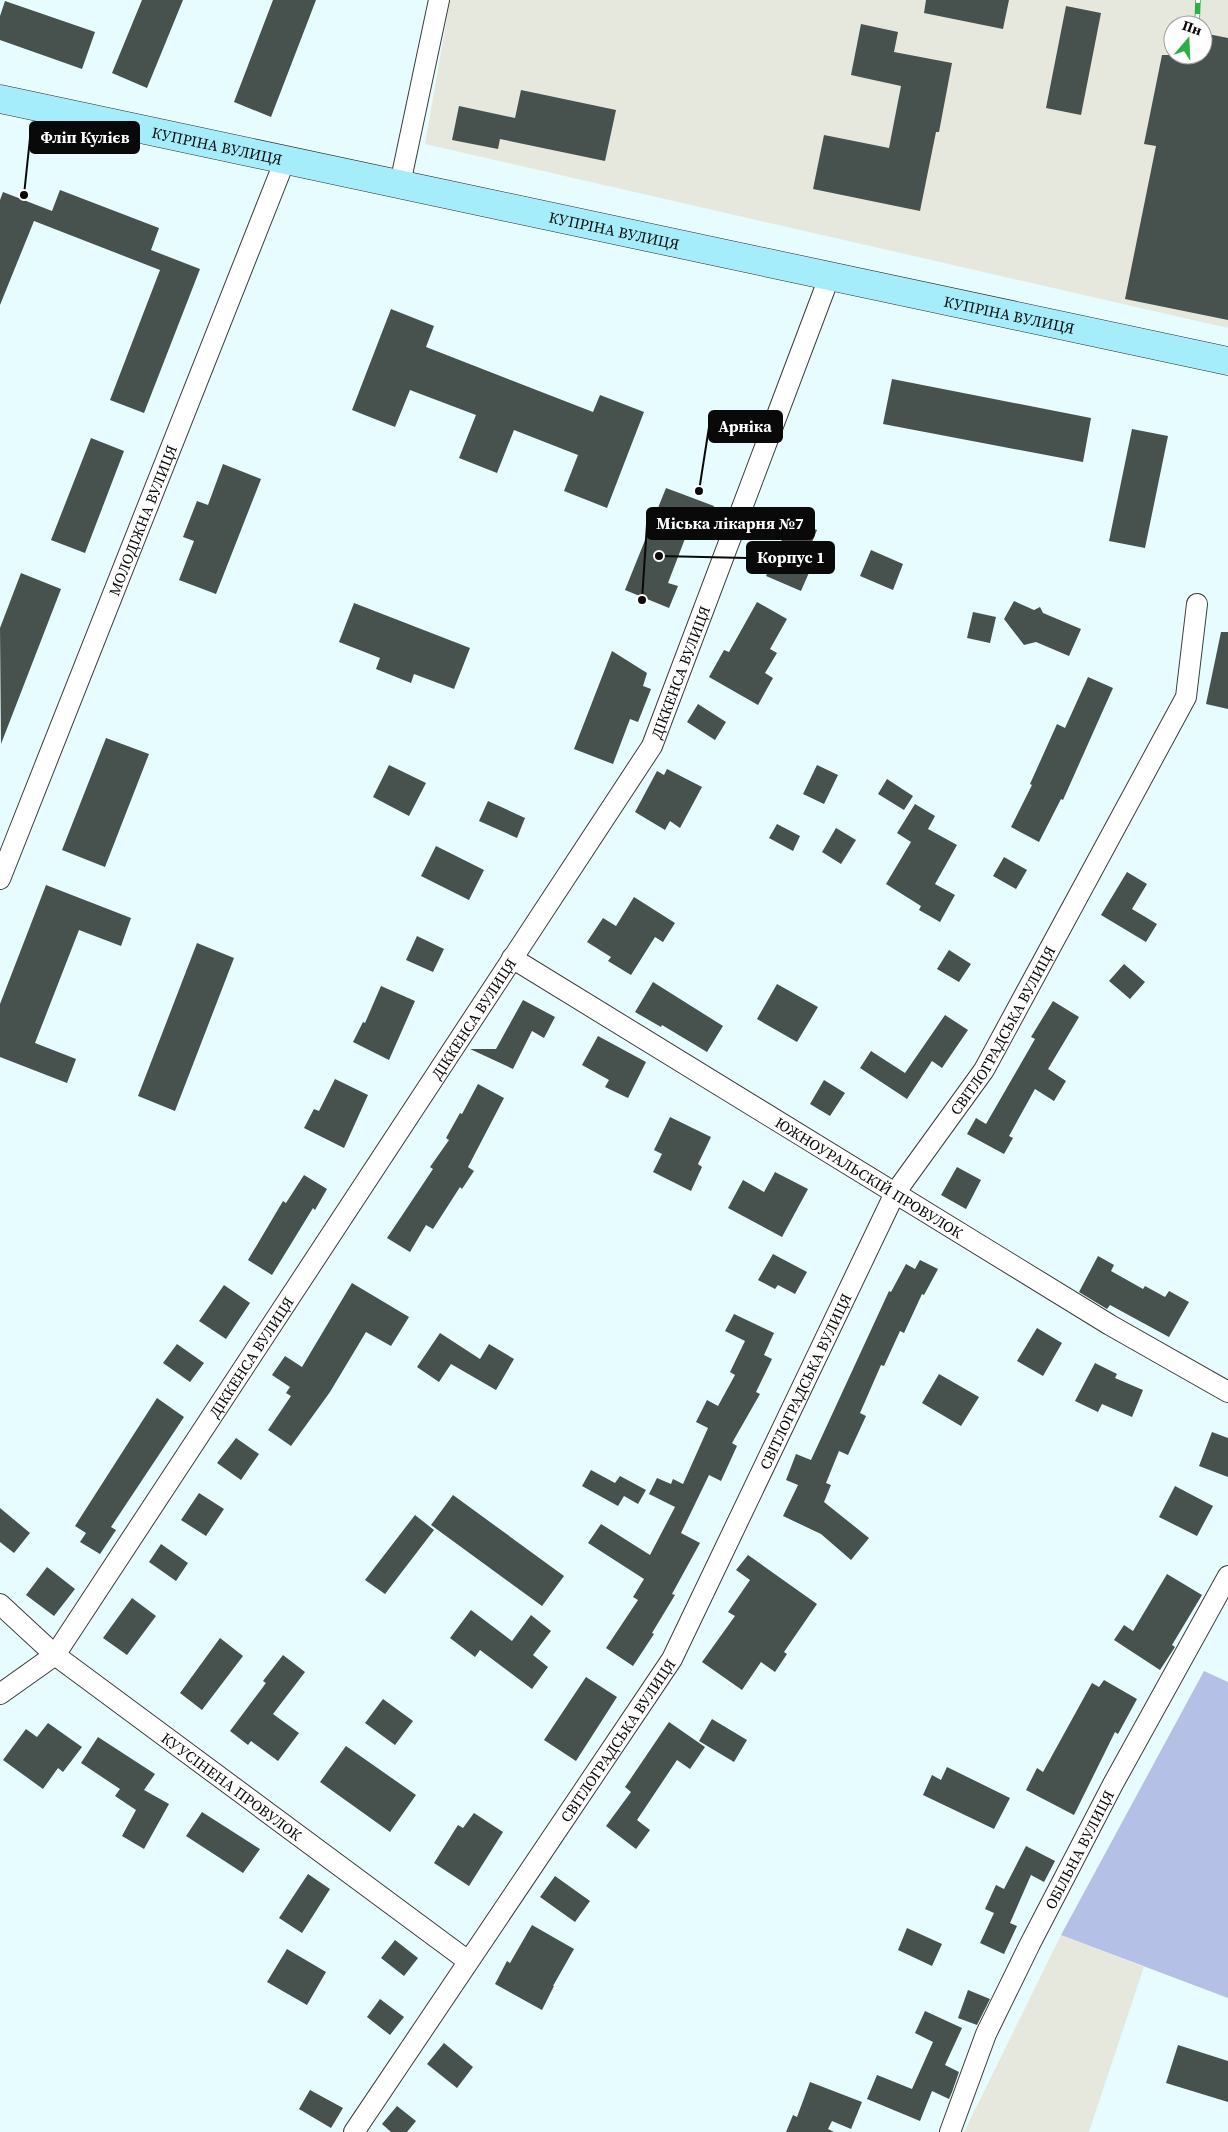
<svg xmlns="http://www.w3.org/2000/svg" width="1228" height="2132" viewBox="0 0 1228 2132" font-family="'Source Serif 4',serif">
	<rect width="100%" height="100%" fill="#e7fcfe"/>
	<!-- industrial -->
	<path fill="#e7e8dd" fill-rule="evenodd" d="M450 0H1228V328L425 144ZM1173 25H1203V55H1173Z
		M1061 1935 1144 1967 1089 2132H964Z"/>
	<!-- green -->
	<path fill="#b4c0e5" d="M1204 1671 1228 1682V1998L1061 1935Z"/>
	<!-- building -->
	<path fill="#47514e" d="M142 0H183L147 88 112 73Z
		M273 0H316L271 117 234 102Z
		M926 0H1009L1003 29 924 13Z
		M5 1 95 32 82 69 0 40V16Z
		M1066 6 1101 13 1081 115 1046 108Z
		M861 24 898 32 894 52 952 63 939 132H936L920 211 813 189 824 135 889 148 901 86 851 75Z
		M1203 33 1228 38V320L1125 299 1156 146 1144 144 1162 55H1203Z
		M521 90 616 110 605 161 500 139 498 149 452 140 459 106 515 118Z
		M60 190 159 228 151 250 200 269 144 413 110 400 160 270 34 221 0 305V200L3 192 52 211Z
		M391 309 434 326 426 347 593 412 600 395 644 412 607 508 564 491 578 455 514 430 497 473 459 458 476 415 410 390 395 427 352 410Z
		M892 379 1091 418 1083 462 883 424Z
		M1132 429 1168 436 1145 548 1109 541Z
		M91 438 124 451 85 553 51 540Z
		M223 464 261 479 216 594 179 580 194 541 183 537 197 501 208 505Z
		M666 488 714 506 706 529 691 523 668 583 678 586 669 608 625 590Z
		M788 518 817 530 803 564 811 568 801 591 766 576 784 535 782 534Z
		M871 550 903 564 893 590 860 576Z
		M21 573 61 589 1 744 0 628Z
		M1014 601 1034 610 1040 607 1043 613 1081 629 1069 656 1036 642 1024 645 1004 619Z
		M757 602 787 619 770 649 777 653 765 673 773 678 758 705 709 677 724 650 729 652Z
		M354 603 470 648 454 689 414 674 411 683 376 669 380 658 339 642Z
		M973 612 996 617 990 643 967 638Z
		M1221 632H1228V709L1206 704Z
		M612 651 647 673 643 686 651 689 638 722 630 719 613 764 574 749Z
		M1088 677 1113 688 1063 800 1061 799 1039 842 1011 827 1032 785 1030 784 1057 724 1065 728Z
		M698 704 726 722 715 740 687 722Z
		M106 738 149 754 105 867 62 850Z
		M389 765 426 783 409 816 373 797Z
		M817 765 838 775 824 804 803 794Z
		M667 769 702 787 680 828 670 821 665 830 635 812 657 771 664 775Z
		M887 779 913 796 904 810 878 794Z
		M488 801 525 818 517 838 479 821Z
		M915 804 935 816 928 829 957 845 935 884 955 895 940 922 919 910 921 906 886 884 911 842 897 833Z
		M777 824 800 836 793 851 769 838Z
		M836 828 856 840 841 864 822 852Z
		M436 846 484 870 469 900 421 876Z
		M1004 857 1027 870 1016 889 993 876Z
		M1127 872 1147 884 1132 909 1157 924 1146 942 1101 915Z
		M46 885 131 918 121 946 79 930 35 1043 76 1059 67 1083 0 1057V1004Z
		M634 897 675 923 663 942 655 937 631 975 608 961 611 957 587 942 603 918 616 926Z
		M417 936 444 949 433 972 406 960Z
		M197 943 234 958 175 1111 138 1096Z
		M949 950 971 964 959 982 937 969Z
		M1124 964 1145 982 1130 999 1109 981Z
		M653 982 723 1026 707 1052 662 1025 661 1027 635 1012Z
		M777 984 818 1007 797 1042 757 1019Z
		M381 986 415 1001 389 1060 353 1042 363 1022 365 1023Z
		M523 1000 555 1017 544 1038 532 1031 513 1069 470 1049H496Z
		M1053 1001 1079 1017 1048 1069 1066 1081 1054 1101 1035 1089 1009 1136 1013 1138 1004 1154 967 1134 976 1118 986 1124 1035 1039 1031 1037Z
		M945 1015 968 1030 942 1068 932 1061 907 1099 860 1068 871 1051 905 1073Z
		M598 1036 646 1062 628 1098 605 1087 609 1080 582 1065Z
		M335 1079 368 1095 344 1148 304 1128 314 1109 319 1111Z
		M824 1080 845 1093 830 1116 810 1104Z
		M478 1084 504 1098 468 1167 474 1171 462 1189 460 1187 433 1229 426 1225 410 1252 387 1238 433 1169 430 1167 449 1140 446 1138 460 1113 462 1114Z
		M670 1117 711 1137 698 1164 702 1167 691 1191 653 1172 662 1154 654 1150Z
		M957 1167 981 1180 966 1209 941 1195Z
		M775 1172 808 1189 782 1237 728 1208 743 1180 764 1192Z
		M304 1175 327 1189 315 1210 313 1208 272 1275 248 1260 283 1201 286 1203Z
		M773 1254 807 1272 795 1294 778 1285 775 1289 758 1280Z
		M1098 1256 1114 1265 1111 1271 1143 1289 1145 1286 1165 1297 1169 1291 1189 1302 1169 1337 1110 1305 1107 1309 1079 1292Z
		M920 1260 938 1269 924 1295 922 1294 904 1333 900 1331 884 1366 881 1365 860 1413 866 1416 848 1455 839 1451 826 1483 831 1485 824 1502 869 1538 851 1560 821 1534 783 1516 798 1485 786 1480 796 1454 811 1460 889 1291 891 1292 906 1264 915 1269Z
		M352 1283 409 1317 391 1346 366 1332 330 1392 291 1446 268 1430 291 1396 286 1393 290 1387 272 1375 285 1356 302 1367Z
		M224 1285 250 1303 226 1339 199 1321Z
		M734 1314 774 1333 764 1355 772 1359 756 1392 760 1394 732 1443 737 1446 721 1481 709 1475 681 1533 700 1543 672 1594 675 1595 652 1633 654 1634 633 1666 606 1648 638 1600 633 1597 644 1579 588 1543 601 1524 650 1555 675 1507 649 1494 657 1478 671 1484 673 1479 683 1484 708 1428 696 1422 707 1400 718 1406 735 1375 730 1372 745 1341 725 1331Z
		M1037 1328 1062 1343 1043 1376 1017 1361Z
		M440 1333 480 1359 489 1344 514 1359 496 1390 451 1364 439 1382 417 1367Z
		M177 1344 204 1363 190 1382 163 1363Z
		M1095 1363 1117 1374 1115 1378 1143 1390 1132 1417 1102 1404 1098 1412 1075 1401Z
		M939 1374 979 1397 961 1426 922 1403Z
		M157 1398 184 1417 111 1527 116 1530 100 1554 80 1542 86 1533 75 1526Z
		M1212 1432 1228 1438V1477L1199 1466Z
		M236 1438 259 1454 241 1480 217 1463Z
		M591 1470 615 1483 620 1476 646 1490 638 1504 624 1496 618 1506 582 1486Z
		M1175 1486 1213 1506 1197 1536 1159 1517Z
		M199 1493 224 1509 206 1536 181 1520Z
		M453 1495 564 1576 542 1606 431 1525Z
		M0 1508 30 1533 14 1553 0 1542Z
		M415 1515 434 1530 385 1594 365 1580Z
		M161 1544 188 1563 176 1581 149 1562Z
		M748 1555 817 1604 784 1652 787 1654 775 1672 761 1662 742 1690 702 1662 735 1616 728 1612 750 1580 736 1570Z
		M47 1567 75 1589 54 1616 26 1595Z
		M1167 1574 1202 1595 1172 1645 1175 1647 1160 1670 1114 1640 1124 1625 1133 1631Z
		M132 1598 156 1616 127 1655 103 1638Z
		M471 1610 512 1641 531 1615 551 1631 533 1655 548 1667 532 1689 480 1650 475 1657 450 1638Z
		M220 1638 243 1656 202 1710 180 1693Z
		M283 1655 305 1672 273 1714 299 1733 278 1761 251 1741 248 1745 230 1731 266 1683 263 1681Z
		M586 1677 617 1697 576 1761 544 1740Z
		M1104 1680 1137 1699 1118 1734 1115 1732 1074 1815 1026 1790 1037 1768 1043 1772 1092 1683 1099 1687Z
		M383 1699 413 1721 395 1745 365 1723Z
		M712 1719 747 1740 734 1762 699 1741Z
		M669 1722 705 1747 690 1769 677 1760 637 1820 650 1830 636 1849 606 1826 631 1792 625 1787Z
		M48 1723 82 1747 63 1772 58 1768 43 1789 3 1760 26 1729 37 1737Z
		M98 1737 155 1774 144 1790 169 1804 144 1849 122 1836 136 1810 115 1796 120 1789 81 1763Z
		M346 1746 416 1795 390 1832 320 1782Z
		M947 1767 1010 1798 994 1829 923 1795 932 1775 941 1780Z
		M202 1812 260 1849 243 1873 186 1836Z
		M474 1813 503 1832 469 1886 434 1863 458 1825 463 1828Z
		M1026 1846 1055 1861 1044 1882 1031 1875 1010 1923 1017 1926 1004 1954 980 1943 994 1913 985 1909 996 1885 1004 1889Z
		M308 1874 330 1889 302 1933 279 1918Z
		M555 1876 590 1901 575 1922 540 1897Z
		M532 1925 574 1949 553 1986H554L542 2010 495 1984 507 1961 510 1963Z
		M907 1928 942 1944 932 1966 898 1950Z
		M395 1940 418 1958 404 1976 381 1958Z
		M287 1949 326 1972 307 2005 267 1982Z
		M968 1990 990 1999 977 2025 958 2018Z
		M380 1999 404 2017 390 2035 367 2017Z
		M925 2011 962 2028 945 2065 959 2072 952 2092 949 2099 932 2091 920 2121 867 2099 877 2075 912 2089 933 2042 915 2033Z
		M444 2043 473 2067 457 2088 427 2064Z
		M1178 2045 1228 2061V2102L1166 2083Z
		M810 2082 862 2102 851 2129 832 2121 828 2129 834 2132H786L793 2115 797 2117Z
		M310 2090 343 2108 331 2128 299 2109Z
		M397 2106 416 2121 407 2132H391L382 2124Z"/>
	<g fill="none" stroke-linecap="round" stroke-linejoin="round">
		<!-- street casing -->
		<g stroke="#3c3c3c" stroke-width="22">
			<g id="street">
				<path d="M400 184 439 0"/>
				<path id="s1" d="M0 879 285 160"/>
				<path id="s2" d="M512 958 1110 1325 1228 1392"/>
				<path id="s3" d="M0 1604 55 1655 468 1961"/>
				<path id="s4" d="M0 1694 55 1655 652 746 830 275"/>
				<path id="s5" d="M354 2132 672 1659 895 1193 984 1070 1186 697 1197 604"/>
				<path id="s6" d="M950 2132 986 2034 1030 1944 1113 1784 1228 1576"/>
			</g>
		</g>
		<!-- secondary casing -->
		<g stroke="#2b2b2b" stroke-width="29">
			<g id="secondary">
				<path id="s7" d="M0 99 1228 361"/>
			</g>
		</g>
		<!-- street -->
		<use href="#street" stroke="#fff" stroke-width="20"/>
		<!-- secondary -->
		<use href="#secondary" stroke="#a5edfa" stroke-width="28"/>
		<!-- rail casing -->
		<g stroke="#2bb048" stroke-width="5.5">
			<path id="rail" d="M1197 25 1198 0"/>
		</g>
		<!-- rail -->
		<use href="#rail" stroke="#fff" stroke-width="4" stroke-dasharray="11" stroke-linecap="butt"/>
	</g>
	<g text-anchor="middle" dominant-baseline="central" stroke-width="5" stroke-linejoin="round" paint-order="stroke">
		<!-- street labels -->
		<g font-size="15" fill="#090909" stroke="#fff">
			<text stroke="none"><textPath href="#s7" startOffset="222">КУПРІНА ВУЛИЦЯ</textPath></text>
			<text stroke="none"><textPath href="#s7" startOffset="628">КУПРІНА ВУЛИЦЯ</textPath></text>
			<text stroke="none"><textPath href="#s7" startOffset="1032">КУПРІНА ВУЛИЦЯ</textPath></text>
			<text stroke="none"><textPath href="#s1" startOffset="386">МОЛОДІЖНА ВУЛИЦЯ</textPath></text>
			<text stroke="none"><textPath href="#s4" startOffset="1234">ДІККЕНСА ВУЛИЦЯ</textPath></text>
			<text stroke="none"><textPath href="#s4" startOffset="829">ДІККЕНСА ВУЛИЦЯ</textPath></text>
			<text stroke="none"><textPath href="#s5" startOffset="1282">СВІТЛОГРАДСЬКА ВУЛИЦЯ</textPath></text>
			<text stroke="none"><textPath href="#s2" startOffset="419">ЮЖНОУРАЛЬСКІЙ ПРОВУЛОК</textPath></text>
			<text stroke="none"><textPath href="#s4" startOffset="424">ДІККЕНСА ВУЛИЦЯ</textPath></text>
			<text stroke="none"><textPath href="#s5" startOffset="878">СВІТЛОГРАДСЬКА ВУЛИЦЯ</textPath></text>
			<text stroke="none"><textPath href="#s5" startOffset="472">СВІТЛОГРАДСЬКА ВУЛИЦЯ</textPath></text>
			<text stroke="none"><textPath href="#s3" startOffset="295">КУУСІНЕНА ПРОВУЛОК</textPath></text>
			<text stroke="none"><textPath href="#s6" startOffset="311">ОБІЛЬНА ВУЛИЦЯ</textPath></text>
		</g>
	</g>
	<!-- callouts -->
	<path fill="none" stroke="#090909" stroke-width="2" d="M24 195L30 138M699 491L709 427M642 600L647 524M659 556L747 558"/>
	<g fill="#090909" stroke="#fff" stroke-width="2">
		<circle cx="24" cy="195" r="5"/>
		<circle cx="699" cy="491" r="5"/>
		<circle cx="642" cy="600" r="5"/>
		<circle cx="659" cy="556" r="5"/>
	</g>
	<g fill="#090909" stroke="#090909" stroke-width="2">
		<rect x="30" y="122" width="109" height="31" rx="5"/>
		<rect x="709" y="411" width="73" height="31" rx="5"/>
		<rect x="647" y="508" width="167" height="31" rx="5"/>
		<rect x="747" y="542" width="87" height="31" rx="5"/>
	</g>
	<g font-size="16" text-anchor="middle" font-weight="bold" fill="#fff">
		<text x="85" y="143">Фліп Кулієв</text>
		<text x="745" y="432">Арніка</text>
		<text x="730" y="529">Міська лікарня №7</text>
		<text x="791" y="563">Корпус 1</text>
	</g>
	<!-- north arrow -->
	<g transform="translate(1188 40) rotate(19)"><circle r="24" fill="#ffffff" stroke="#9d9d9d"/>
	<path d="M0-4L9 19L0 12L-9 19Z" fill="#2bb048"/>
	<text y="-8" font-size="14" font-weight="bold" text-anchor="middle" fill="#090909">Пн</text>
	</g>
</svg>
